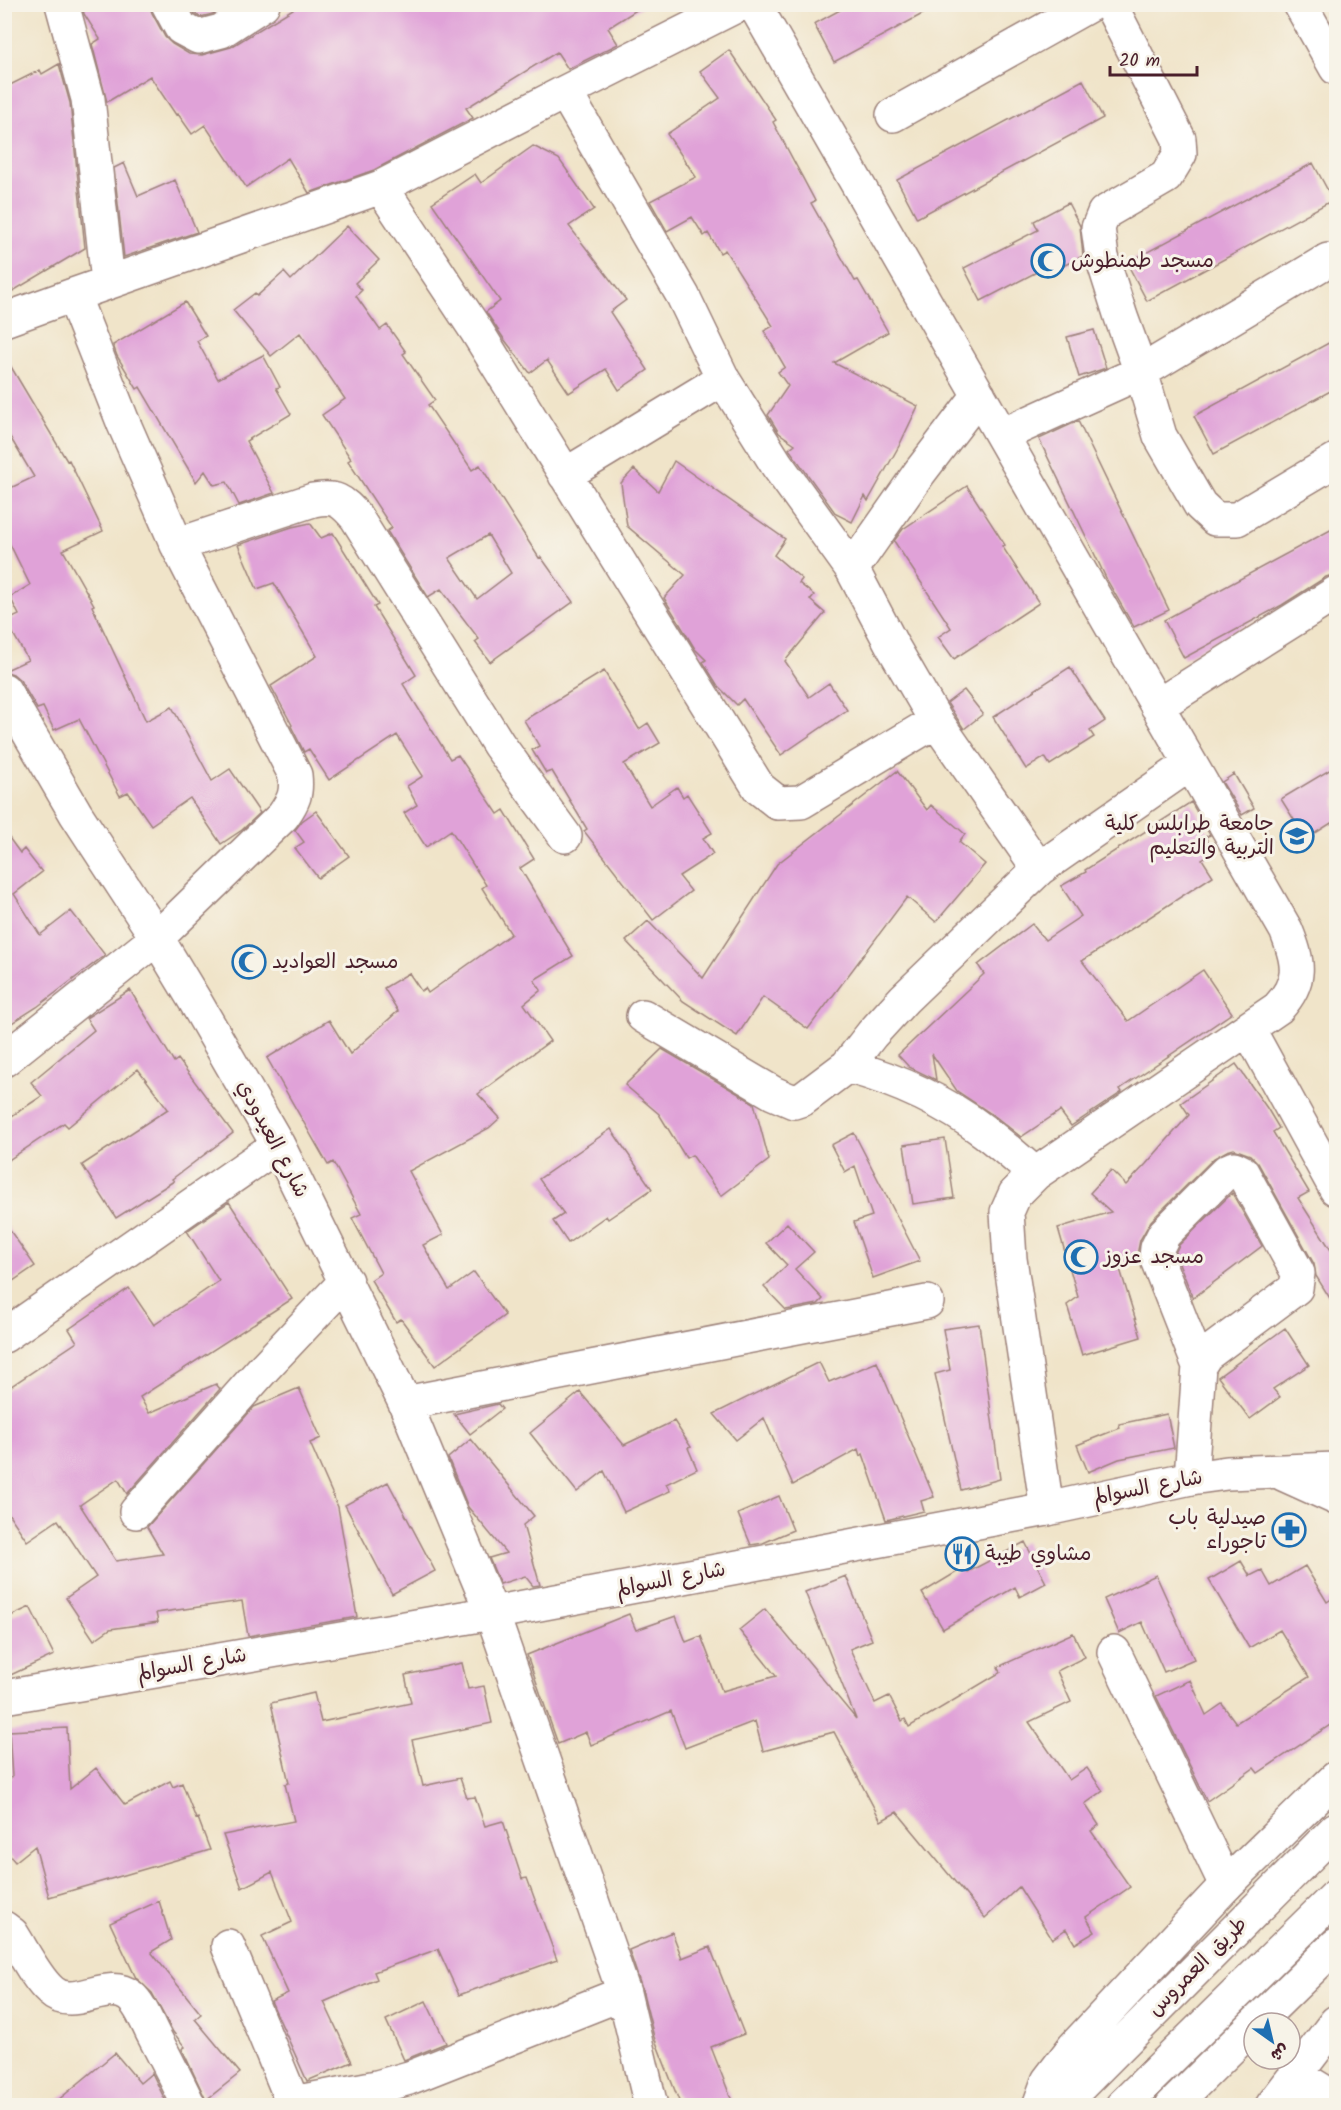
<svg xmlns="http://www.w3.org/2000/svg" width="1341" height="2110" viewBox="0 0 1341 2110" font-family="Kalam,'Playpen Sans Arabic',sans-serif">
	<rect width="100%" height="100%" fill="#f7f3e8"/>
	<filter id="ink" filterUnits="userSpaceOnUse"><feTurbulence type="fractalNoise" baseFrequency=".0167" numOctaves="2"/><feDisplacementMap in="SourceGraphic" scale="12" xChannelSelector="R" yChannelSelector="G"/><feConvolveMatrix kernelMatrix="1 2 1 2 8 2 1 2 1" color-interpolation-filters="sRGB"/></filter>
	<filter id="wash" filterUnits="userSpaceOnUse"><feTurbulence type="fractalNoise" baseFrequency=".008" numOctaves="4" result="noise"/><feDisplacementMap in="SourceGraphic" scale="24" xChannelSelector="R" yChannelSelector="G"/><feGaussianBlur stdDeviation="1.35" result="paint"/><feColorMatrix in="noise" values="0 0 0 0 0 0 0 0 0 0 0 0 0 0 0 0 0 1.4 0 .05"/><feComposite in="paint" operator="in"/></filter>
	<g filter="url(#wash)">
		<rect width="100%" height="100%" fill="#f0e4c9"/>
		<g id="blocks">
			<!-- building -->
			<path fill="#e0a2d8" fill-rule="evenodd" d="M82 4H149L152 13 165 37 172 44 189 54 202 55 231 47 301 4H646L608 28 618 44 568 69 557 52 466 108 473 118 374 170 309 193 288 158 246 187 205 125 192 134 178 114 176 115 150 76 107 102 92 44 100 39 84 14Z
				M190 4H228L213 14 200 17 195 14Z
				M851 4H941L834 62 814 24Z
				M729 50 776 120 773 122 815 201 811 203 855 281 858 280 888 332 834 363 918 406 899 446 868 501 865 496 852 522 836 514 789 449 795 444 779 433 768 415 788 386 778 372 785 367 764 331 773 326 725 250 720 253 708 233 704 236 692 217 667 231 650 201 696 177 667 134 720 98 700 71Z
				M59 64 70 103 85 248 13 291 4 277V88L40 70 42 74Z
				M1083 80 1103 118 917 218 897 180Z
				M533 146 559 159 594 209 569 226 626 300 610 312 648 370 619 390 606 369 569 393 547 360 530 373 504 339 486 312 500 301 432 203 475 174 481 183Z
				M124 163 138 196 175 180 197 232 124 257 114 168Z
				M1313 163 1333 200 1147 301 1127 263Z
				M1068 203 1080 226 1083 256 1059 268 1056 262 981 301 964 268 1038 230 1034 221Z
				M347 226 379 260 355 283 362 290 356 296 380 330 387 325 406 352 403 354 435 400 428 405 472 470 480 465 539 558 541 557 573 602 490 662 475 642 479 639 441 589 428 597 387 531 392 528 348 461 351 459 322 415 345 399 300 333 271 356 233 310 255 293 257 296 284 272 291 280ZM488 535 511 573 477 599 449 558Z
				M185 302 206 336 197 341 218 379 263 355 280 387 276 388 291 414 246 441 274 493 239 505 227 482 214 485 205 471 196 482 140 387 137 389 117 356 113 345Z
				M1094 330 1106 368 1079 377 1067 337Z
				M1336 339V388L1214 454 1194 416Z
				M4 355 67 461 69 460 103 531 63 550 94 605 92 606 146 721 172 707 212 781 230 769 260 813 242 830 221 844 190 798 151 825 128 792 120 796 79 719 54 730 43 707 37 709 20 680 13 674 4 671 28 660 6 621 19 615 10 597 30 585 4 532V491L34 477 4 427Z
				M1078 421 1169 610 1134 627 1107 580 1039 439Z
				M674 461 785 539 774 555 802 579 799 583 814 595 810 600 825 613 785 661 809 697 829 683 847 710 781 755 743 699 737 705 718 686 703 662 706 660 695 649 664 598 685 575 627 526 621 483 634 469 658 491Z
				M967 486 1005 545 1002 546 1039 603 954 659 938 637 951 628 894 541 903 529Z
				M310 523 321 538 333 533 378 605 374 607 416 675 403 684 450 759 458 755 498 814 504 810 534 859 520 868 573 956 534 980 541 990 524 1004 550 1041 478 1094 500 1118 489 1128 409 1171 443 1235 423 1245 449 1290 474 1272 505 1315 435 1366 401 1319 396 1322 371 1280 381 1273 352 1218 361 1214 333 1162 328 1165 267 1058 329 1020 350 1054 398 1011 384 988 409 973 421 991 425 988 428 993 511 934 482 888 486 885 451 830 426 847 404 813 417 805 407 786 423 776 397 735 329 780 309 749 304 752 291 726 292 725 271 686 317 656 274 583 257 589 238 545 292 527Z
				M1336 527V574L1326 577 1282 605 1184 658 1164 620Z
				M1070 667 1105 721 1090 731 1094 737 1050 765 1045 757 1026 769 993 717Z
				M604 671 639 729 648 723 660 743 624 764 650 806 677 787 683 797 687 794 712 833 703 838 713 854 679 876 691 891 653 920 584 831 587 829 552 771 546 773 532 750 539 746 524 720Z
				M964 690 983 714 964 729 947 703Z
				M1336 766V820L1306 839 1281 799Z
				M897 771 927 810 931 805 965 834 959 842 985 864 936 922 907 897 808 1029 763 997 737 1036 683 1001 626 941 648 921 703 978 777 864Z
				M1234 774 1254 808 1242 815 1222 782Z
				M1191 802 1210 835 1205 837 1214 851 1202 859 1213 876 1082 961 1128 1021 1203 970 1232 1013 1120 1089 1122 1092 1071 1126 1060 1111 1021 1137 996 1117 957 1091 932 1054 936 1080 909 1067 898 1055 984 974 978 965 1032 924 1045 940 1081 916 1061 886 1086 872 1085 870Z
				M316 811 349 856 318 878 295 848 304 842 295 830 302 821Z
				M4 831 20 853 24 849 42 872 14 894 40 935 71 911 105 955 37 1007 4 1028Z
				M130 990 174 1062 178 1059 233 1133 172 1179 174 1181 116 1218 82 1165 168 1109 138 1069 68 1127 64 1123 4 1163V1121L42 1096 31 1082 94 1030 86 1018Z
				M662 1049 754 1103 769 1160 721 1196 692 1155 686 1158 659 1114 625 1085Z
				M1236 1064 1267 1108 1279 1128 1273 1132 1309 1192 1298 1198 1336 1258V1308L1316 1276 1314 1264 1258 1163 1250 1155 1234 1149 1227 1151 1214 1158 1151 1221 1140 1240 1137 1255 1120 1269 1141 1337 1082 1355 1067 1305 1078 1297 1058 1228 1111 1212 1090 1193 1111 1170 1126 1185 1146 1164 1189 1115 1181 1103Z
				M611 1129 652 1189 608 1219 606 1216 568 1243 553 1221 564 1214 539 1179Z
				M854 1133 920 1261 873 1278 854 1222 872 1216 855 1166 845 1172 831 1145Z
				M945 1139 954 1198 913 1204 904 1145Z
				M1232 1193 1262 1246 1193 1298 1175 1253 1179 1245Z
				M229 1202 292 1299 140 1397 149 1413 216 1384 220 1389 127 1494 118 1479 80 1505 116 1561 163 1554 147 1527 254 1407 299 1388 321 1438 310 1443 338 1507 357 1617 248 1636 242 1601 156 1613 158 1622 110 1629 94 1640 66 1598 96 1577 58 1520 27 1541 4 1507V1391L77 1342 69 1329 129 1288 154 1325 219 1281 187 1231Z
				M4 1222 35 1266 4 1287Z
				M787 1223 814 1252 795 1269 823 1299 818 1304 786 1310 764 1287 787 1265 766 1243Z
				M979 1324 1000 1479 961 1490 935 1374 950 1370 943 1329Z
				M1285 1328 1309 1365 1273 1389 1280 1397 1250 1419 1218 1377Z
				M819 1362 829 1382 877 1362 934 1497 921 1501 924 1511 886 1520 863 1454 860 1456 858 1449 793 1485 764 1418 736 1440 714 1414Z
				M580 1392 624 1445 674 1421 691 1447 688 1448 697 1469 666 1484 670 1491 624 1512 604 1471 577 1492 530 1433Z
				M498 1404 502 1409 470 1434 454 1414Z
				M1167 1414 1174 1448 1119 1459 1088 1472 1077 1445 1120 1428 1119 1424Z
				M471 1439 534 1516 523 1525 540 1585 533 1586 525 1576 500 1584 489 1558 506 1553 468 1507 448 1458Z
				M388 1482 435 1571 392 1594 345 1505Z
				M779 1496 793 1530 763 1543 751 1545 738 1514Z
				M1025 1542 1046 1583 1020 1597 1015 1587 943 1629 922 1593 965 1567 968 1572Z
				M1241 1561 1250 1576 1262 1570 1271 1586 1305 1566 1327 1602 1336 1596V1721L1258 1773 1254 1768 1207 1801 1156 1696 1190 1680 1206 1715 1222 1704 1236 1723 1309 1677 1280 1630 1249 1648 1209 1580Z
				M1156 1575 1194 1659 1164 1672 1142 1622 1119 1633 1104 1599Z
				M846 1576 872 1640 850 1649 875 1703 889 1696 902 1721 905 1719 909 1727 1001 1672 998 1667 1073 1633 1085 1657 1057 1671 1071 1702 1029 1722 1069 1780 1087 1768 1103 1791 1085 1804 1099 1825 1091 1831 1130 1887 1086 1917 1095 1932 1075 1944 1066 1929 1052 1939 1019 1887 985 1918 897 1812 881 1821 834 1732 763 1751 755 1721 685 1748 671 1711 591 1745 586 1732 558 1744 527 1655 629 1614 636 1630 676 1616 686 1642 701 1636 722 1691 776 1676 739 1630 765 1609 856 1719 805 1592Z
				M30 1607 54 1655 4 1678V1619Z
				M462 1663 468 1689 484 1686 492 1723 412 1740 423 1786 460 1778 467 1798 475 1797 485 1826 503 1821 522 1879 527 1878 557 1960 459 1995 438 1949 374 1972 377 1979 324 2002 352 2062 307 2081 271 2001 288 1993 262 1936 292 1922 272 1872 242 1888 223 1835 294 1821 285 1784 289 1783 271 1703 314 1693 321 1722 411 1703 405 1675Z
				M67 1728 70 1789 96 1768 125 1805 170 1781 173 1787 182 1783 196 1819 198 1818 210 1850 49 1897 35 1846 15 1862 4 1849V1783L12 1777 9 1731Z
				M159 1901 171 1940 151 1952 201 2014 195 2019 240 2073 206 2100 182 2049 185 2047 173 2032 152 1993 136 1978 110 1923Z
				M672 1932 682 1958 710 1947 744 2034 711 2047 734 2106H681L654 2037 642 1989 629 1950Z
				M426 2001 446 2043 404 2060 386 2020Z
				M115 2053 140 2083 152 2073 168 2106H51Z"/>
		</g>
	</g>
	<g filter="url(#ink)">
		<use href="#blocks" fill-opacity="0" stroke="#9d827a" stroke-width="1.5"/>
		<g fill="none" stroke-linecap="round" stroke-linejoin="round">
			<!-- minor casing -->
			<g stroke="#9d827a" stroke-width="36">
				<path id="minor" d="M62 4 88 99 108 282
					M168 4 181 28 198 37 221 31 263 4
					M740 4 565 92 381 187 476 330 759 788 778 803 801 802 936 721
					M754 4 1286 930C1299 962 1303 981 1278 1008L1035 1174 1015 1194 1007 1212 1010 1259 1047 1509
					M1110 4 1179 139 1180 154 1166 177 1104 213 1098 228 1102 257 1121 317 1141 372 1160 436 1200 505 1215 519H1237L1336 460
					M565 92 683 296 723 379 777 465 852 569 892 645 936 721 1039 869
					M893 115 1091 4
					M73 295 381 187
					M4 320 73 295 123 422 177 545 295 775C297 794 294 800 283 816L157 938 4 1060
					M1002 435 1141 372 1328 260
					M565 475 723 379
					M177 545 313 500C336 496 341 500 356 517L499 745 565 836
					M852 569 920 472 979 395
					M4 690 76 814 157 938 195 1001 278 1145 405 1403 492 1613 624 1993 651 2106
					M1157 706 1336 593
					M643 1016 773 1093 794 1102 803 1099 847 1066
					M1249 1030 1336 1189
					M1035 1174C1019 1160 1002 1145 985 1132 944 1101 897 1080 847 1066L872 1034 904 999 1039 869 1190 764
					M4 1336 278 1145
					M405 1403 927 1302
					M1191 1478 1199 1366 1206 1355 1296 1288 1298 1273 1242 1172 1234 1168 1227 1171 1164 1234 1157 1248 1156 1257 1199 1366
					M136 1512 264 1368 346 1281
					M1114 1652 1226 1885
					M4 1928 12 1934C23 1951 36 1978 51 1991 73 2012 107 1978 130 1996 141 2005 147 2023 154 2036 166 2059 178 2082 189 2106
					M228 1946 293 2103
					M1295 2074 1336 2099
					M289 2106 293 2103 377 2087 409 2078 624 1993
					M1272 2106 1336 2022"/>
			</g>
			<!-- major casing -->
			<g stroke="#9d827a" stroke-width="36">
				<path id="major" d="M1300 4 1336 68
					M1283 1474 1336 1498
					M4 1697 492 1613 1047 1509 1191 1478 1227 1473 1336 1469
					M1256 2023 1336 1945
					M1039 2106 1048 2081 1074 2047 1226 1885 1336 1778
					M1060 2106 1336 1829
					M1122 2106 1336 1896
					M1172 2106 1254 2025"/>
			</g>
			<!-- minor -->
			<use href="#minor" stroke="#fff" stroke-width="33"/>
			<!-- major -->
			<use href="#major" stroke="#fff" stroke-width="33"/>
		</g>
	</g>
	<!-- icons -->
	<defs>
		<g id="mosque-ring" transform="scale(1.725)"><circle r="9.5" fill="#f7f3e8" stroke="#1f6fb2" stroke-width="1.5"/><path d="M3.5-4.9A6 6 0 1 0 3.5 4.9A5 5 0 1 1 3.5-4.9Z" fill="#1f6fb2"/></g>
		<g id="university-ring" transform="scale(1.725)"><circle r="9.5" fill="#f7f3e8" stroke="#1f6fb2" stroke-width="1.5"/><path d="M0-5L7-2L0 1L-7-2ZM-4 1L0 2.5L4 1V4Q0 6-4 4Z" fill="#1f6fb2"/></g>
		<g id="pharmacy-ring" transform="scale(1.725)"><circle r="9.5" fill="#f7f3e8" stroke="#1f6fb2" stroke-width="1.5"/><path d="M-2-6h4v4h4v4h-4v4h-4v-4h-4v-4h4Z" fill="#1f6fb2"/></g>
		<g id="restaurant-ring" transform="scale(1.725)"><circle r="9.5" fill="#f7f3e8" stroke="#1f6fb2" stroke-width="1.5"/><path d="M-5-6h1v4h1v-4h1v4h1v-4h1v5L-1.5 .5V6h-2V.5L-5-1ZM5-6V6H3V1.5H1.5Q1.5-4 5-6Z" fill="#1f6fb2"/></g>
	</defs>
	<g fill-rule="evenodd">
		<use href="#mosque-ring" x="1048" y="261"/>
		<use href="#university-ring" x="1297" y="836"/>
		<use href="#mosque-ring" x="249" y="962"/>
		<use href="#mosque-ring" x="1081" y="1257"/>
		<use href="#pharmacy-ring" x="1289" y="1530"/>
		<use href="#restaurant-ring" x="962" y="1554"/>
	</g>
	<g text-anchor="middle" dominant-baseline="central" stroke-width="6" stroke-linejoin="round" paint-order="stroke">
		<!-- poi labels -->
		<g font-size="21" fill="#4a1f2b" stroke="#f7f3e8" text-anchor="start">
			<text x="1071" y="261">مسجد طمنطوش</text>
			<text x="1274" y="824" text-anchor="end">جامعة طرابلس كلية<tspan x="1274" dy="24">التربية والتعليم</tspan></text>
			<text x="272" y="962">مسجد العواديد</text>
			<text x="1104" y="1257">مسجد عزوز</text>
			<text x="1266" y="1518" text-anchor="end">صيدلية باب<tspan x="1266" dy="24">تاجوراء</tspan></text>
			<text x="985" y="1554">مشاوي طيبة</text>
		</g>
		<!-- street labels -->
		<g font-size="21" fill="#4a1f2b" stroke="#f7f3e8">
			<text transform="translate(272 1139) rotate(62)">شارع العيدودي</text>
			<text transform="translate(1148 1488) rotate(-11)">شارع السوالم</text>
			<text transform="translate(671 1580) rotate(-11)">شارع السوالم</text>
			<text transform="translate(192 1665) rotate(-10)">شارع السوالم</text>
			<text transform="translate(1198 1967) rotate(-45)">طريق العمروس</text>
		</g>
	</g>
	<!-- margin -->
	<rect width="1341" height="2110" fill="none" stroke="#f7f3e8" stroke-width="24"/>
	<!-- north arrow -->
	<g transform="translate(1272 2041) rotate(146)"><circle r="28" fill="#f7f3e8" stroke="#b29e9c" stroke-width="1.5"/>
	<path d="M0-4.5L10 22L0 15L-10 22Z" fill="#1f6fb2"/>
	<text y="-9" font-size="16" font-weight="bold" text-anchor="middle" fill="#4a1f2b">ش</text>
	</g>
	<!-- scale -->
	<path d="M1110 66v9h87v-9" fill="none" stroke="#4a1f2b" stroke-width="3"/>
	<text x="1119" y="66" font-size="18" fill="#4a1f2b" stroke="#f7f3e8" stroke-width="4.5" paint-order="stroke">20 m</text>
</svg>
